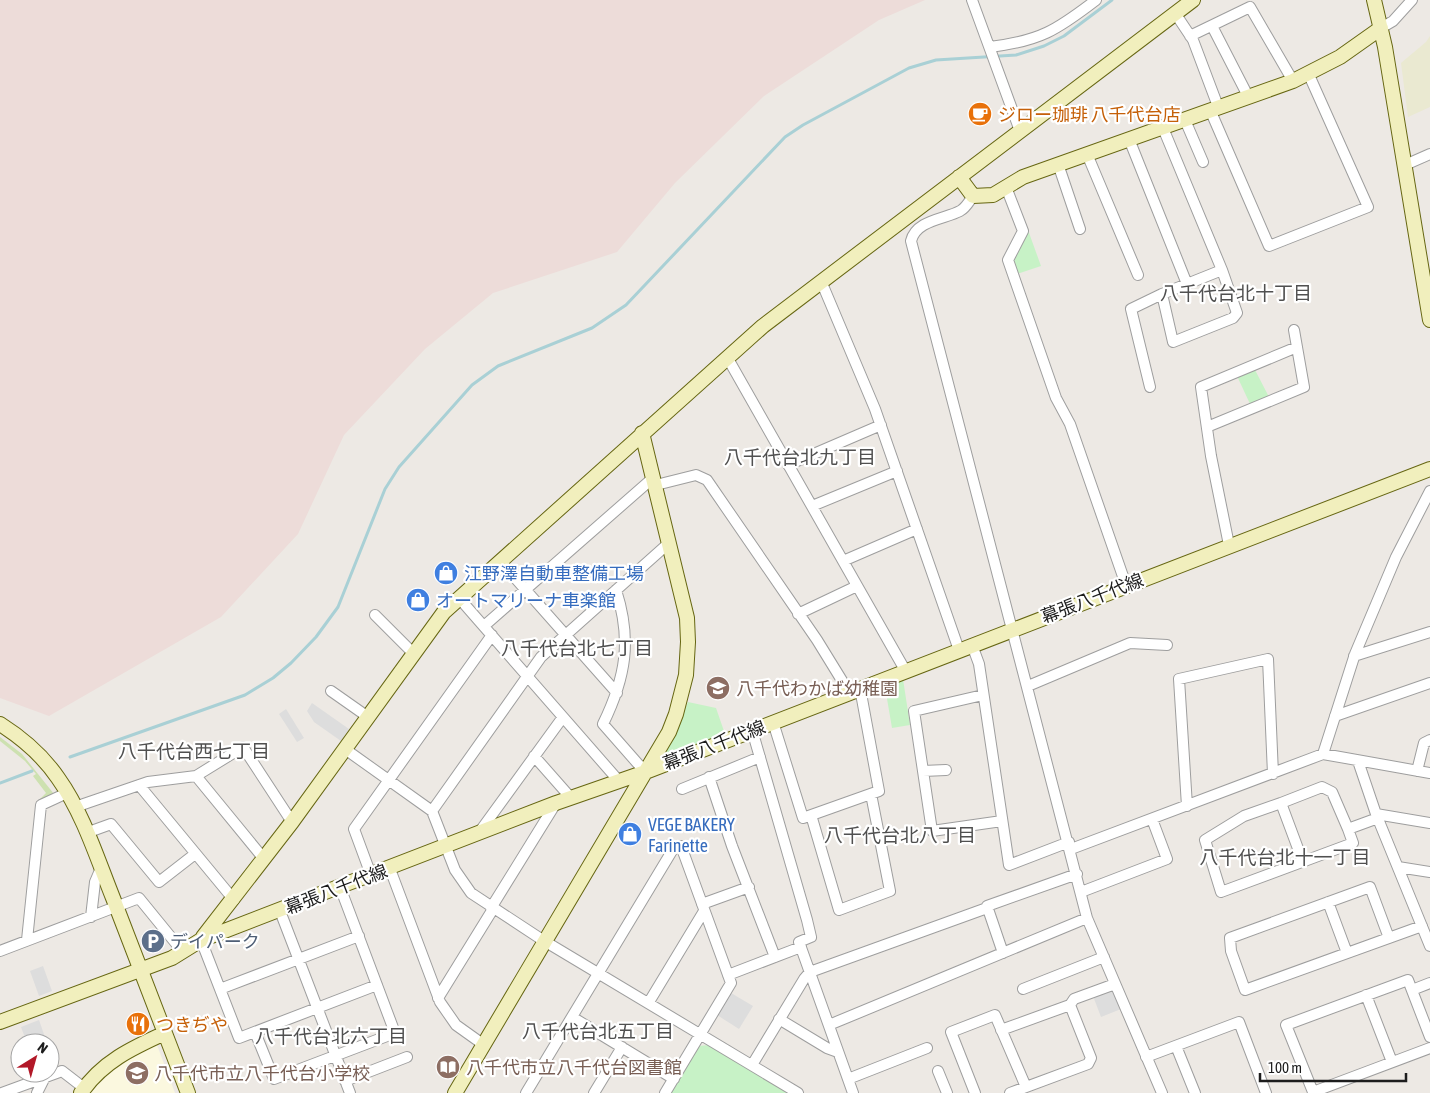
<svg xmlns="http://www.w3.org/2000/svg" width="1430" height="1093" viewBox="0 0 1430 1093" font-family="'Asap Condensed','Noto Sans JP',sans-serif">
	<rect width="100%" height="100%" fill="#ede9e4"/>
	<!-- education -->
	<path fill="#fbf8df" d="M157 1045 175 1093H88L99 1080 127 1058Z"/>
	<!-- military -->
	<path fill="#eddcd9" d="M0 0H925L879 20 764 96 675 183 617 252 493 293 425 349 344 435 298 534 221 617 49 716 0 698Z"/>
	<!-- farmland -->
	<path fill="#eae9d1" d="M1430 36V107L1408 117 1401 63 1426 42Z"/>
	<!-- grass -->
	<path fill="#cde1b0" d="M0 737 22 754 54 794 37 802 46 793 33 776 36 774 25 761 0 741Z"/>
	<!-- park -->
	<path fill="#c7f2c6" d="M1028 230 1041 266 1017 274 1013 259Z
		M1254 368 1269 397 1251 406 1237 376Z
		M903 679 910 725 892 728 885 687Z
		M688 702 716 708 725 734 670 755 666 752Z
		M709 1045 789 1093H671L699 1046Z"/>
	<!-- parking -->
	<path fill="#ddd" d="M312 703 349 729 341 741 314 722 307 711Z
		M286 709 304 738 297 742 279 714Z
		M43 966 52 991 39 996 30 971Z
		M1111 990 1114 991 1121 1009 1101 1017 1093 996Z
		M731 993 753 1006 739 1029 717 1015Z
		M39 1020 47 1043H27L21 1027Z"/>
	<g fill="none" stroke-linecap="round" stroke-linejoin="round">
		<!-- stream -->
		<path stroke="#a9d0d5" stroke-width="3" d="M70 757 245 695 273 678 291 663 316 637 338 607 385 489 399 467 472 385 498 366 592 328 626 305 785 137 803 125 909 68 936 60 1016 55 1044 46 1064 36 1112 0
			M0 783 32 771"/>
		<!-- street casing -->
		<g stroke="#9e9e9e" stroke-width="12">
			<path id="street" d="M972 0 1020 131
				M1175 13 1193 40 1219 109
				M1212 26 1249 98
				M1381 28 1393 21 1412 0
				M1190 36 1250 7 1293 81
				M990 47C1040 41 1057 30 1096 0
				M1211 112 1269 246 1368 207 1309 75
				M1185 120 1203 162
				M1163 128 1222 270 1237 313 1233 318 1173 342 1162 294 1222 270
				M1129 139 1187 284
				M1087 154 1138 275
				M1058 164 1080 229
				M1405 165 1430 154
				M1006 187 1023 231 1008 260 1056 398 1070 424 1126 585
				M973 196C970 200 966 208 960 211 945 219 916 220 911 241L1087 918 1162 1093
				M821 281 875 409 959 650
				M727 357 905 670
				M1150 387 1131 309 1162 294
				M1207 427 1304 387 1294 330
				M788 465 881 425
				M656 485 696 475 707 480 817 640 849 692
				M812 506 897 471
				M1229 545 1211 456 1201 387 1297 347
				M500 561 617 693
				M843 561 917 529
				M616 590C632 640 626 677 603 724L639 765 648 771
				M459 598 618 780
				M798 614 857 586
				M375 615 414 654
				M484 626 654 477
				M972 645 979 664 1009 865 1069 842
				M1354 656 1430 632
				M1028 686 1130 643 1167 645
				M331 691 368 717
				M983 695 914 711 932 831 1002 821
				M1335 716 1430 683
				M773 722 803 818 879 791 860 688
				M752 730 807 920 811 937 799 942 853 1093
				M345 749 432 811 455 870 471 893 541 939 798 1093
				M1323 754 1355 654 1396 557 1430 491
				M534 756 571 798
				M1358 761 1376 814 1430 946
				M923 771 946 770
				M1417 771 1424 743 1430 740
				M196 776 264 859
				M709 777 732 846 775 957
				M139 785 234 900
				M682 789 760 757
				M1281 803 1322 787 1332 792 1348 829
				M1187 806 1179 679 1268 659 1273 774
				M75 807 148 782 196 776 243 747 292 822
				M432 811 541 657 670 542
				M1376 814 1430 823
				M811 815 839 910 890 891 871 794
				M86 833 111 824 159 882 195 854
				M478 834 563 717
				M1071 849 1323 754 1430 773
				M1303 862 1281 803 1244 816 1205 840 1221 892 1353 843 1348 829 1378 818
				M1398 867 1430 872
				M390 869 440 1002 456 1025 484 1045
				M371 875 354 829 492 635
				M1081 892 1167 859 1152 819
				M1328 902 1347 953
				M702 904 749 887
				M491 908 556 803
				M280 911 350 1093
				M91 917 95 882 101 868
				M1389 938 1370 887 1230 938 1231 951 1245 990 1422 926
				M27 940 41 805 67 793
				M201 940 239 1038 377 985
				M0 951 139 898 183 952
				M1003 953 987 906 1077 874
				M728 975 801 947
				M220 989 359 936
				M1023 989 1104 957
				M1412 990 1430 983
				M1366 995 1392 1062
				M438 998 493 909
				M649 1002 704 911
				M572 1017 674 1079
				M779 1019 827 1048 838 1052
				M829 1025 1087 918
				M1001 1030 1070 1005 1074 999 1115 984
				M255 1032 274 1079 395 1033 340 887
				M1430 1037 1408 980 1286 1025 1313 1092 1430 1048
				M1176 1046 1195 1093
				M1146 1057 1239 1022 1266 1093
				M752 1065 804 979 810 972 987 908
				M938 1071 947 1093
				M848 1079 927 1048
				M345 1081 407 1057
				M2 1093 62 1071 84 1088
				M37 1093 44 1079
				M526 1093 675 846H681L731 983 665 1093
				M594 1093 622 1047
				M975 1093 951 1032 995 1015 1026 1087
				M1010 1093 1088 1064 1091 1058 1070 1005"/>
		</g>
		<!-- secondary casing -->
		<g stroke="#666612" stroke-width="16">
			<path id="secondary" d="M1374 0 1385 47 1430 320
				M959 177 973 196 993 195 1023 177 1293 81 1340 57 1381 28
				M0 724C22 738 43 756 58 778 83 813 97 858 113 898 138 963 163 1028 188 1093
				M203 937 292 822 444 612 763 326 1193 0
				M0 1022 172 958 201 940 556 803 648 771 1430 469
				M81 1093C102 1062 132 1048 165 1033
				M455 1093 669 732 676 714 686 675 688 642 687 618 642 433"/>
		</g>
		<!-- street -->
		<use href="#street" stroke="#fff" stroke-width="10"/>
		<!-- secondary -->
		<use href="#secondary" stroke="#f1efbd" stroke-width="14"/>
	</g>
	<!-- icons -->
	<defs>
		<g id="cafe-disc" transform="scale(1.25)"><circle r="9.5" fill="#e8710a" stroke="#fff"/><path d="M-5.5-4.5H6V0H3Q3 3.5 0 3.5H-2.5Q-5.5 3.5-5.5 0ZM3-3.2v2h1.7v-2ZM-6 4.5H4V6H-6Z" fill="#fff"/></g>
		<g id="shop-disc" transform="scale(1.25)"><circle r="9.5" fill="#3f7fe0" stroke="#fff"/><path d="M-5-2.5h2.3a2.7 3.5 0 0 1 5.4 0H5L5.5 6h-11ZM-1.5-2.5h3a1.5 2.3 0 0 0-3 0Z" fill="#fff"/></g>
		<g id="school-disc" transform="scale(1.25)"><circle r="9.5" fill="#8d6e63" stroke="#fff"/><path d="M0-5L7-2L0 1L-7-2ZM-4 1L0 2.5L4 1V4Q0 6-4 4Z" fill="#fff"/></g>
		<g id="parking-disc" transform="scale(1.25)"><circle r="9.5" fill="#5c6f8a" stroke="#fff"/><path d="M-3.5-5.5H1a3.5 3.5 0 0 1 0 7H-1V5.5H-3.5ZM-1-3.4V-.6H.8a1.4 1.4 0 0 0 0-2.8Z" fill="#fff"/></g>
		<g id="restaurant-disc" transform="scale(1.25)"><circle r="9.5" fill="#e8710a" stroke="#fff"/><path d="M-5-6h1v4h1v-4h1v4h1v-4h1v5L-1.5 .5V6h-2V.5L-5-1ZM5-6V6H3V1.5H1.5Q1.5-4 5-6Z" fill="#fff"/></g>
		<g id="library-disc" transform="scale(1.25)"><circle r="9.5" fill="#8d6e63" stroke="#fff"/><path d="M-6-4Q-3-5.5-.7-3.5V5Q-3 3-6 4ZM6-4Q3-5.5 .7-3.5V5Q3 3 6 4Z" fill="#fff"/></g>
	</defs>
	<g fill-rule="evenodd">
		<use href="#cafe-disc" x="980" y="114"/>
		<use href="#shop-disc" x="446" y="573"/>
		<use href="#shop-disc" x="418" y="600"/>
		<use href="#school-disc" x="718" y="688"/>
		<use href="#shop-disc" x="630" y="834"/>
		<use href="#parking-disc" x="153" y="941"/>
		<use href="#restaurant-disc" x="138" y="1024"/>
		<use href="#library-disc" x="448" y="1067"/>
		<use href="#school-disc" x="137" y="1073"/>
	</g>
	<g text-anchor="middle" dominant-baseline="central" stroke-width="4.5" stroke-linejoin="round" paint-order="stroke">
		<!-- food labels -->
		<g font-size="18" fill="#c56008" stroke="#fff" text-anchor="start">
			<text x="998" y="114">ジロー珈琲 八千代台店</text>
			<text x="156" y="1024">つきぢや</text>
		</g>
		<!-- shop labels -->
		<g font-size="18" fill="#366cbe" stroke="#fff" text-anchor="start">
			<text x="464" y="573">江野澤自動車整備工場</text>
			<text x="436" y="600">オートマリーナ車楽館</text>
			<text x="648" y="824">VEGE BAKERY<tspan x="648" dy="21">Farinette</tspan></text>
		</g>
		<!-- street labels -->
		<g font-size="18" fill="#1d1d1d" stroke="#fff">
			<text transform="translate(1092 598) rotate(-21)">幕張八千代線</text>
			<text transform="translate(714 745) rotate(-21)">幕張八千代線</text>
			<text transform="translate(336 889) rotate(-21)">幕張八千代線</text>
		</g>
		<!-- education labels -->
		<g font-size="18" fill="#785e54" stroke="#fff" text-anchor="start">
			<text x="736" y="688">八千代わかば幼稚園</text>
			<text x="466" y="1067">八千代市立八千代台図書館</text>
			<text x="154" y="1073">八千代市立八千代台小学校</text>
		</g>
		<!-- service labels -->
		<g font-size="18" fill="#4e5e75" stroke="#fff" text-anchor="start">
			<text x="170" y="941">デイパーク</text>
		</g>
		<!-- neighbourhood labels -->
		<g font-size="19" fill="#505050" stroke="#fff">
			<text x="1236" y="293">八千代台北十丁目</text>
			<text x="800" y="457">八千代台北九丁目</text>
			<text x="577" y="648">八千代台北七丁目</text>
			<text x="194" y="751">八千代台西七丁目</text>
			<text x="900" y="835">八千代台北八丁目</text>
			<text x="1285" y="857">八千代台北十一丁目</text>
			<text x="598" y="1031">八千代台北五丁目</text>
			<text x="331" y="1036">八千代台北六丁目</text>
		</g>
	</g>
	<!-- north arrow -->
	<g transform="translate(35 1058) rotate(37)"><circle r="24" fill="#ffffff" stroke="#a5a5a5"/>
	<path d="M0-4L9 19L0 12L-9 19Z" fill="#b21828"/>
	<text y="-8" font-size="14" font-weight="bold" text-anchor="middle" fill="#1d1d1d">N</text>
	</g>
	<!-- scale -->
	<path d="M1260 1073v8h146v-8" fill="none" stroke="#1d1d1d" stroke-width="2.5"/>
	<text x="1268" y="1073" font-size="15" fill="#1d1d1d" stroke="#ffffff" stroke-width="4" paint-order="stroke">100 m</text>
</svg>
